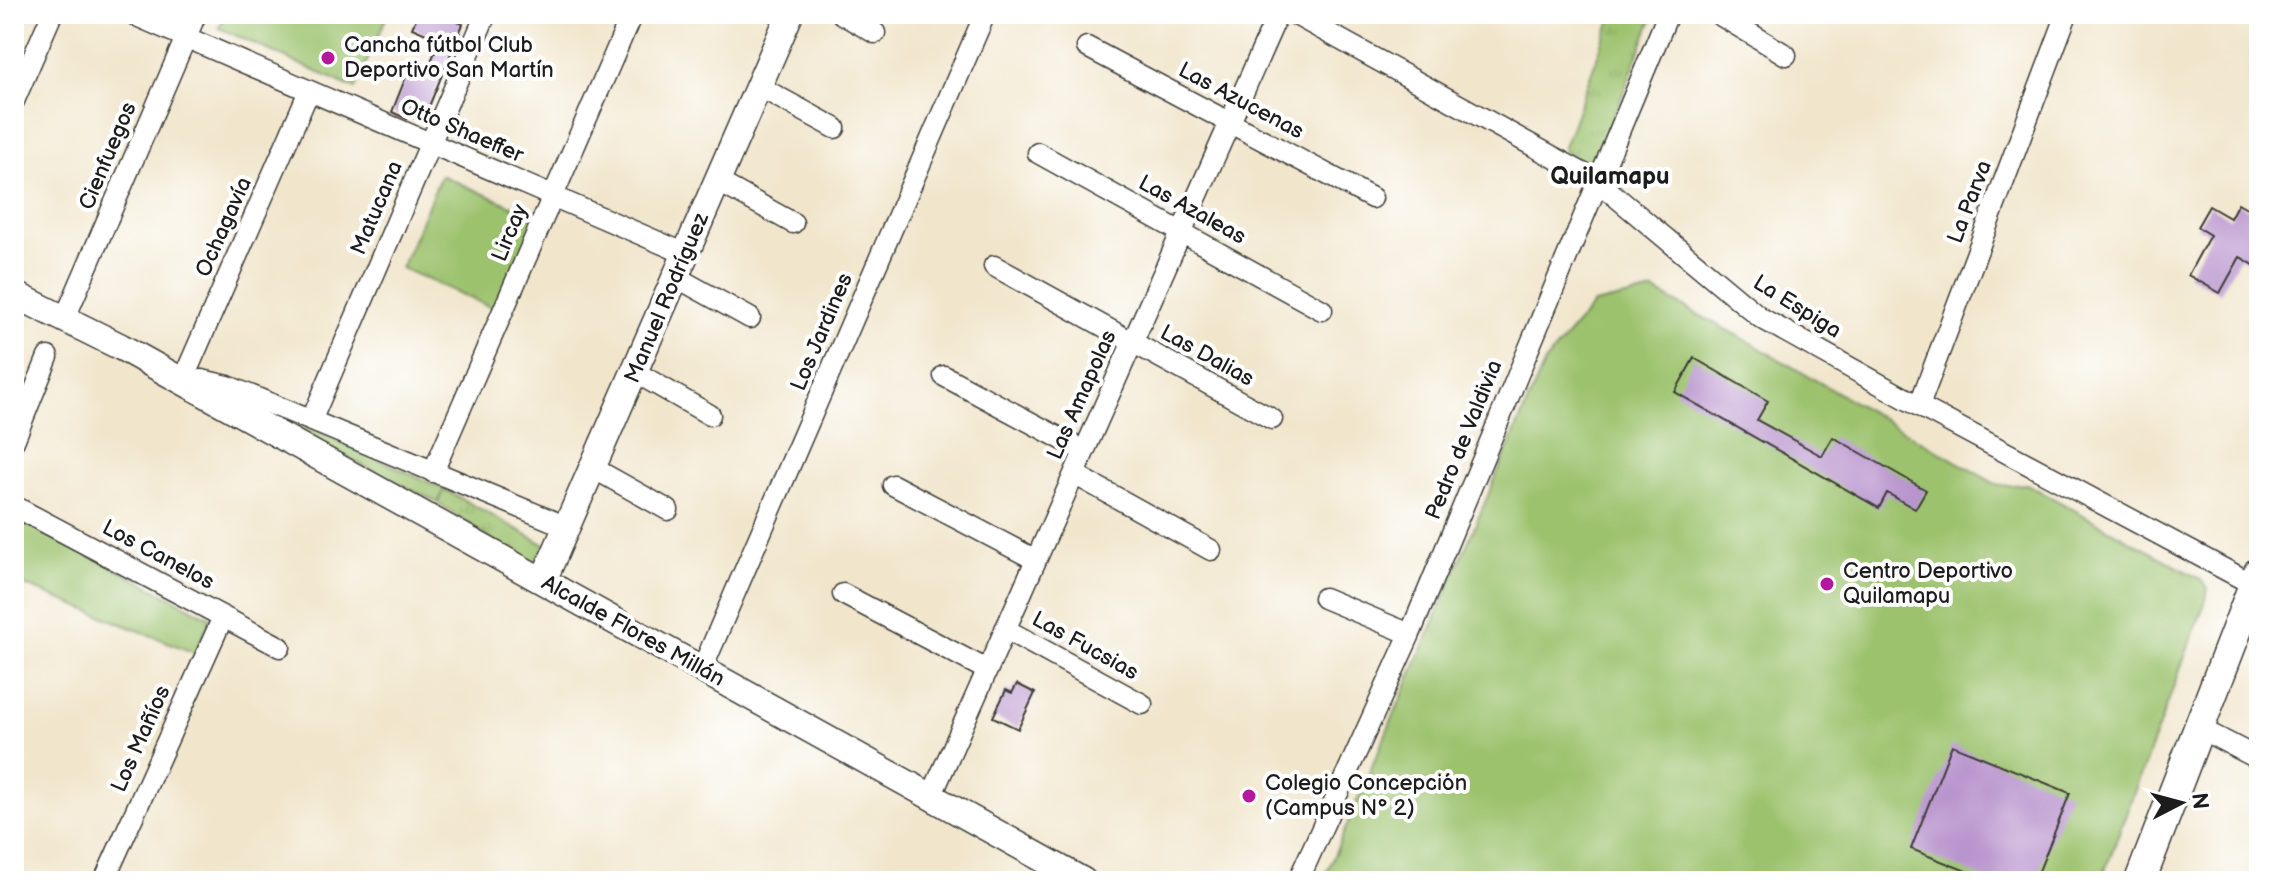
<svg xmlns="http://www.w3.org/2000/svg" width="2273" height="895" viewBox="0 0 2273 895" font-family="'Balsamiq Sans',sans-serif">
	<defs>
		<pattern id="park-tufts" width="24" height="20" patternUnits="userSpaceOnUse" patternTransform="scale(2)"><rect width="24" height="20" fill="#9cc26d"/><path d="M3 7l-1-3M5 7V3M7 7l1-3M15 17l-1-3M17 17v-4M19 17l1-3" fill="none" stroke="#86a65e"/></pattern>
	</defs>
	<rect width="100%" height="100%" fill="#fff"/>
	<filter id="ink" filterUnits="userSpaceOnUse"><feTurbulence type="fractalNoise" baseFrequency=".0125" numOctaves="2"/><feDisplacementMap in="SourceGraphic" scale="16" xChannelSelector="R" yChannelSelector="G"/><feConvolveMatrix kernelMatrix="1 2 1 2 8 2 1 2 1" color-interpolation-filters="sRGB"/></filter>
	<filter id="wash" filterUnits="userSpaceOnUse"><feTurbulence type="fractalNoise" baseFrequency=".006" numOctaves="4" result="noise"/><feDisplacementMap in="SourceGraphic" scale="32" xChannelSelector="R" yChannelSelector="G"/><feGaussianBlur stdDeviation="1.8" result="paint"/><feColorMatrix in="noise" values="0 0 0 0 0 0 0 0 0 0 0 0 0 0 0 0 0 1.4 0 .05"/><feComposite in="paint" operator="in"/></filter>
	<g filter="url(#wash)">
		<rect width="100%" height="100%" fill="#f1e6cc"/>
		<!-- grass -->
		<path fill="#9cc26d" stroke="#5c6f44" stroke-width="2" d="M225 14H388L355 89 219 28Z
			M441 175 537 217 497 310 401 268Z
			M1654 291 1744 339 1999 486 2027 484 2200 579 2208 588 2206 600 2101 881H1323L1545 362 1594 304Z
			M300 423 444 489 438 503 296 432Z
			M14 516 211 618 195 653 14 581Z"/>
		<!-- park -->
		<path fill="url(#park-tufts)" stroke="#5c6f44" stroke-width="2" d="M1613 14H1654L1593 170 1563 150Z
			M444 489 549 547 538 571 438 503Z"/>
		<g id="blocks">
			<!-- building -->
			<path fill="#b995ce" d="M418 14H439L463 24 423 121 408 115 407 119 392 112 411 64 427 71 440 40 412 28Z
				M2238 203 2259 215V268L2240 257 2220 293 2188 275 2210 235 2197 227 2209 206 2230 218Z
				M1694 358 1768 401 1757 420 1822 456 1833 437 1926 490 1915 509 1887 493 1879 508 1675 392Z
				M1017 684 1035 693 1018 729 993 717 1006 690 1012 693Z
				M1952 745 2070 793 2035 881H1991L1911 849Z"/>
		</g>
	</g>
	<g filter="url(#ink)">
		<use href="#blocks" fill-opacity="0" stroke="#3c3a36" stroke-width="2"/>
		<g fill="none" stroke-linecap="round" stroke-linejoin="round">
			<!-- minor casing -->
			<g stroke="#3c3a36" stroke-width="23">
				<path id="minor" d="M132 14 686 254
					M842 14 875 33
					M1294 14 1597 181 1761 318 1919 406 2254 585
					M1718 14 1786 55
					M1087 47 1372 198
					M758 86 835 128
					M14 101 52 14
					M1038 153 1322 310
					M717 181 793 223
					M994 266 1272 419
					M676 277 750 318
					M65 318 196 14
					M635 372 710 415
					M944 376 1084 451
					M182 382 202 380 228 386 567 527
					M182 382 309 91
					M1919 406 2067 14
					M311 421 486 14
					M14 441 48 357
					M593 468 668 510
					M433 472 632 14
					M1074 474 1211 550
					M893 485 1036 560
					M14 506 280 647
					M843 594 987 670
					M1324 598 1410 634
					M1005 629 1142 704
					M702 669 985 14
					M2199 728 2259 759
					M931 797 1278 14
					M104 881 223 617
					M1298 881 1410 634 1668 14"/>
			</g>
			<!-- tertiary casing -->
			<g stroke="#3c3a36" stroke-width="29">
				<path id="tertiary" d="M14 294 121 347 1083 881
					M543 581 790 14"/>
			</g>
			<!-- secondary casing -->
			<g stroke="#3c3a36" stroke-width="33">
				<path id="secondary" d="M2140 881 2259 572"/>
			</g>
			<!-- minor -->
			<use href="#minor" stroke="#fff" stroke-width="20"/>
			<!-- tertiary -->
			<use href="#tertiary" stroke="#fff" stroke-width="26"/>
			<!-- secondary -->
			<use href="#secondary" stroke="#fff" stroke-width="30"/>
		</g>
	</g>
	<!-- markers -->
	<g fill="#b5179e" stroke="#fff" stroke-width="3">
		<circle cx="328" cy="58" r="8"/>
		<circle cx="1827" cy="584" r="8"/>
		<circle cx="1249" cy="796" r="8"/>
	</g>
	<g text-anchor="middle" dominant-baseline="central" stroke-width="8" stroke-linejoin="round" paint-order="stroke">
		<!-- poi labels -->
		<g font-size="22" fill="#1c1c1c" stroke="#fff" text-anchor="start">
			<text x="344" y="45">Cancha fútbol Club<tspan x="344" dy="25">Deportivo San Martín</tspan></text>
			<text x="1843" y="571">Centro Deportivo<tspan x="1843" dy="25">Quilamapu</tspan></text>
			<text x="1265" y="783">Colegio Concepción<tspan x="1265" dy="25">(Campus N° 2)</tspan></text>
		</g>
		<!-- street labels -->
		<g font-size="22" fill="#1c1c1c" stroke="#fff">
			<text transform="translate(1241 101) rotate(28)">Las Azucenas</text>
			<text transform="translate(462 131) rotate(23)">Otto Shaeffer</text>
			<text transform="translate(108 156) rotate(-67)">Cienfuegos</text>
			<text transform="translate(1970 202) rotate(-69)">La Parva</text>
			<text transform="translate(377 208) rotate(-67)">Matucana</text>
			<text transform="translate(1192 210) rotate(29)">Las Azaleas</text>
			<text transform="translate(224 227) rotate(-66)">Ochagavía</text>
			<text transform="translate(510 233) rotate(-67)">Lircay</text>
			<text transform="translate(667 298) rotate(-67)">Manuel Rodríguez</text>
			<text transform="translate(1797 307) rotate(32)">La Espiga</text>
			<text transform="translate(822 332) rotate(-67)">Los Jardines</text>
			<text transform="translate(1207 356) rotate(29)">Las Dalias</text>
			<text transform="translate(1082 395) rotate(-66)">Las Amapolas</text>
			<text transform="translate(1464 440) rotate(-68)">Pedro de Valdivia</text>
			<text transform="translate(158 555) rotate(28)">Los Canelos</text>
			<text transform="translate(633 631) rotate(29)">Alcalde Flores Millán</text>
			<text transform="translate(1085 646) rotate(29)">Las Fucsias</text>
			<text transform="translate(141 739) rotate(-66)">Los Mañíos</text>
		</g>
		<!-- neighbourhood labels -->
		<g font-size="24" font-weight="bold" fill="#1c1c1c" stroke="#fff">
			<text x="1610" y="176">Quilamapu</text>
		</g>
	</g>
	<!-- margin -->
	<rect width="2273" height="895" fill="none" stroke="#fff" stroke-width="48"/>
	<!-- north arrow -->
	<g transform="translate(2181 803) rotate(84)" stroke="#ffffff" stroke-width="6" paint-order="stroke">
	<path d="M0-6L14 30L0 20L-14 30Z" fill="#1c1c1c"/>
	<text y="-12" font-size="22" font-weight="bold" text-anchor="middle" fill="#1c1c1c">N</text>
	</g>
</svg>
